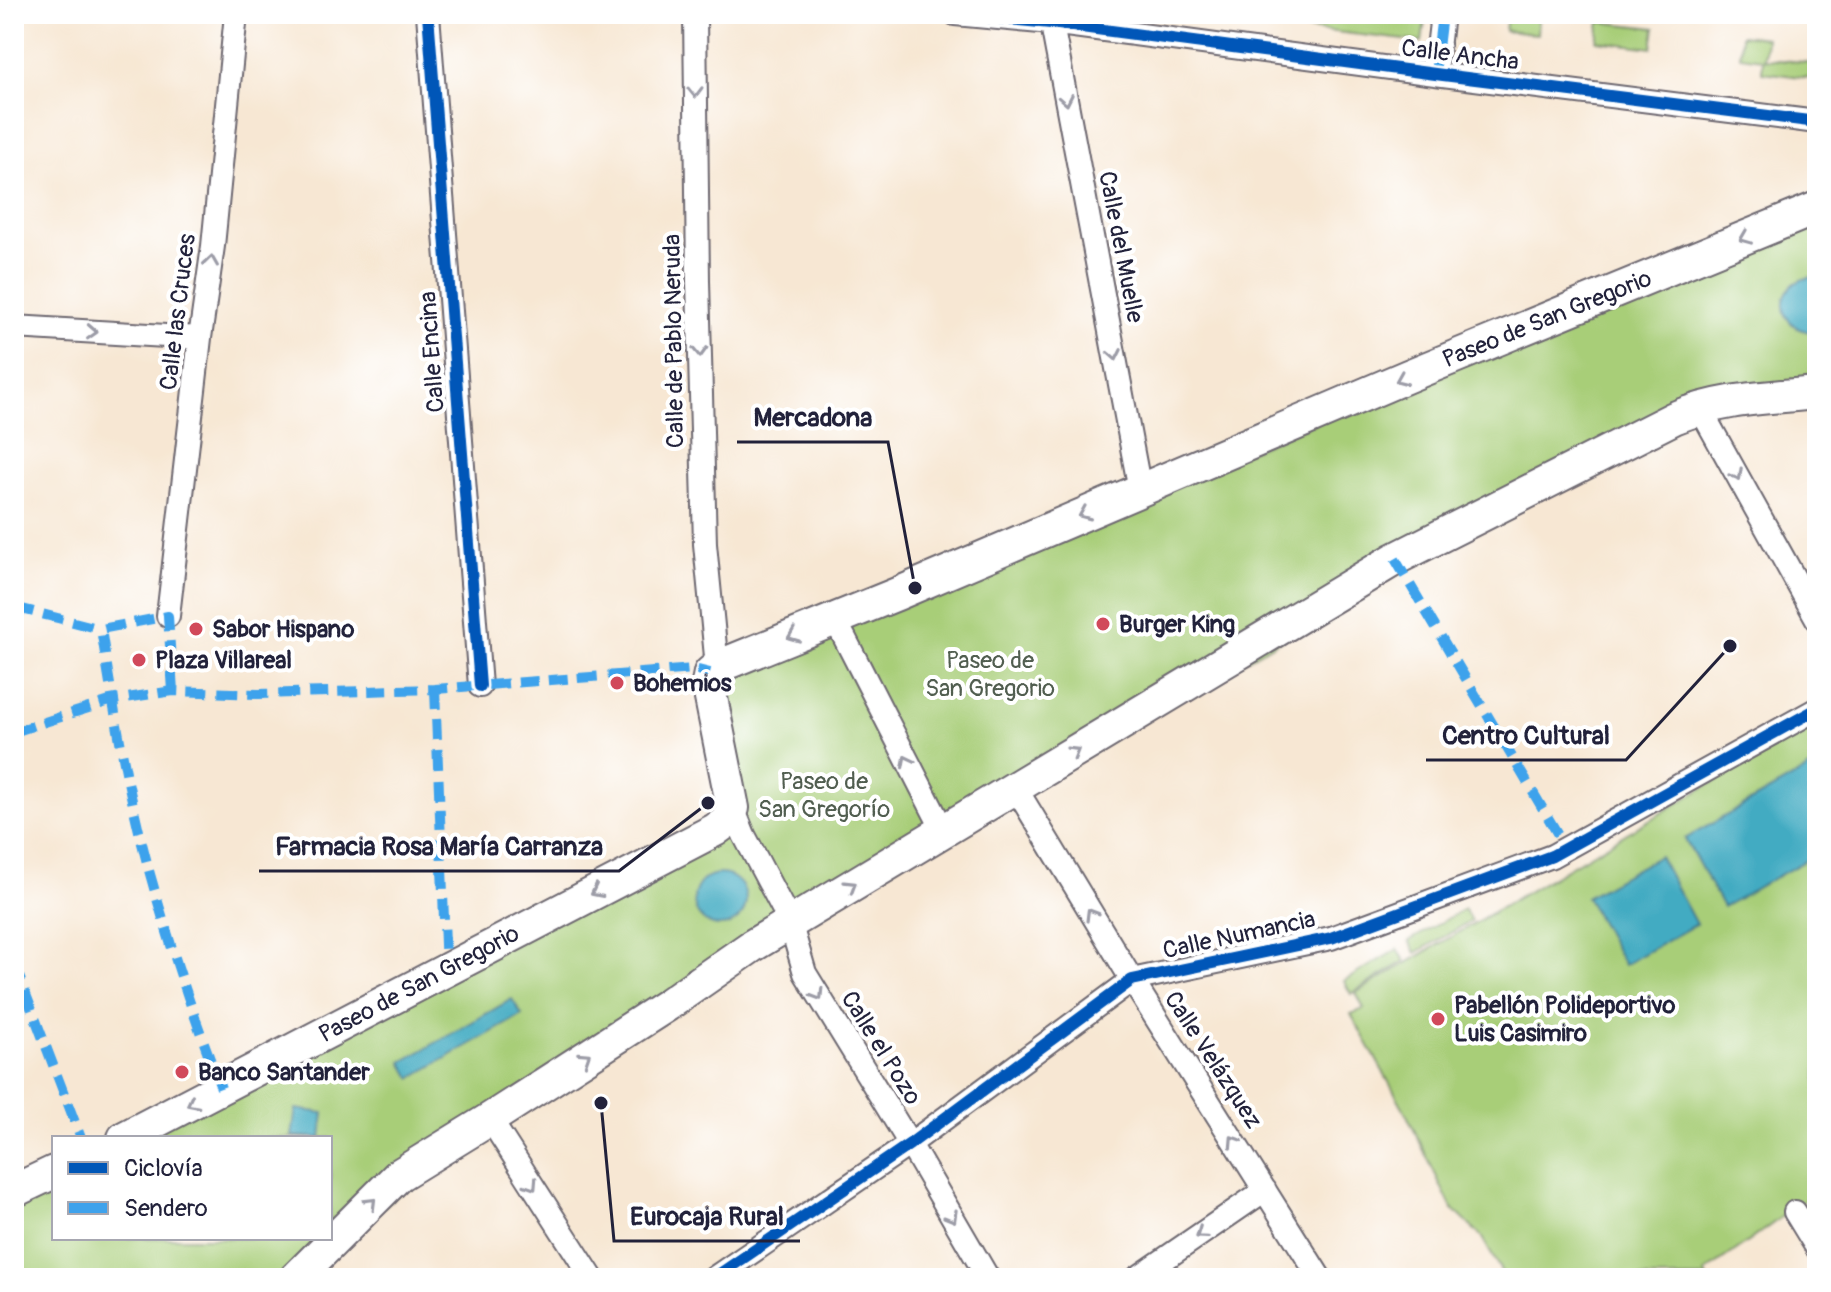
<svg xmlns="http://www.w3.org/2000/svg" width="1831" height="1292" viewBox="0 0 1831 1292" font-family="Pangolin,sans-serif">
	<rect width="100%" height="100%" fill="#fff"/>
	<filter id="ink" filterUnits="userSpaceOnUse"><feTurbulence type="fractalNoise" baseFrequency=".0125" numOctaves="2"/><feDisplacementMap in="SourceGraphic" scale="16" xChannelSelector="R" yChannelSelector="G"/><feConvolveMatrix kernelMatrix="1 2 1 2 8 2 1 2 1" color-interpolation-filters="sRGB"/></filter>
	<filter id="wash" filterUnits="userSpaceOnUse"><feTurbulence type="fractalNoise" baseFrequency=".006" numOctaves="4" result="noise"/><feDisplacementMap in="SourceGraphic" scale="32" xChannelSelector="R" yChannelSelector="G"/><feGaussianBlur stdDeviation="1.8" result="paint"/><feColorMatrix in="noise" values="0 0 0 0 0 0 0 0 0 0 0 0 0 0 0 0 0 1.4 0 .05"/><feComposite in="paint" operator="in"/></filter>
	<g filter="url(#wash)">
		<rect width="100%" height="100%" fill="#f7e7d3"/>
		<!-- green -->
		<path fill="#a8ce78" stroke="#65785a" stroke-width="2" d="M1174 14H1426L1422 42Z
			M1507 14 1538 18 1537 34 1505 31Z
			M1600 22 1655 28 1652 48 1597 41Z
			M1741 35 1766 38 1764 59 1817 63V79L1762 72 1763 59 1740 56Z
			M1817 208V393L1674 418 782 922 490 1119 296 1278H14V1189L54 1170V1238H330V1138H118L734 829 708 683Z
			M1817 721V1191L1705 1273 1707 1278H1505L1481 1236 1451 1207 1405 1111 1351 1014 1364 1009 1356 993Z
			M1464 909 1471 921 1416 953 1409 941Z
			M1398 949 1405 961 1351 994 1344 981Z"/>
		<!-- water -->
		<path fill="#42abc2" stroke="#32667e" stroke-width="2" d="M1813 277 1817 278V332C1775 333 1772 281 1813 277Z
			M1817 764V854L1723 907 1685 839Z
			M1659 856 1696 924 1624 965 1586 897Z
			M694 900a26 26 0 1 1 52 0a26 26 0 1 1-52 0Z
			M512 999 522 1015 411 1078 402 1062Z
			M296 1109 324 1113 321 1138 292 1136Z"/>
	</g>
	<g filter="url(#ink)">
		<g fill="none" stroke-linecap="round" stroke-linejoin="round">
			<!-- street casing -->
			<g stroke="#6d6770" stroke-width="26">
				<path id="street" d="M428 14 480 686
					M695 14 698 281 705 544 717 667
					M955 14 1051 23 1443 75 1817 122
					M1050 14 1140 490
					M1435 74 1442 14
					M14 327 200 338
					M1696 409 1707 421 1817 619
					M168 616 200 338 213 246 236 14
					M835 619 943 830
					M1015 787 1132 980 1320 1278
					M733 808 744 835 790 922 805 973 910 1144 988 1278
					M490 1119 592 1278
					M1795 1212 1817 1248
					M714 1278 910 1144 1132 980 1331 938 1552 856 1817 709
					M1137 1278 1265 1190"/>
			</g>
			<!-- secondary casing -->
			<g stroke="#6d6770" stroke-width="36">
				<path id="secondary" d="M124 1138 715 830 726 822 733 808 708 683 710 673 717 667 897 594 1408 376 1817 208
					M14 1191 54 1172
					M296 1278 399 1175 490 1119 667 1005 752 946 1395 559 1674 418C1722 398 1767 398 1817 393"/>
			</g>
			<!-- street -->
			<use href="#street" stroke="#fff" stroke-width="22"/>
			<!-- secondary -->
			<use href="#secondary" stroke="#fff" stroke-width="32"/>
			<!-- quiet -->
			<path stroke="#3ea2ec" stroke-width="10" stroke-dasharray="20 10" stroke-linecap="butt" d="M1435 74 1442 14
				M1395 559 1566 848
				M14 607 101 629
				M435 689 446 970
				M173 691 168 616 101 629C114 711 128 794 150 874 170 946 194 1018 221 1088
				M14 732 113 700 173 691 258 694 435 689 694 669 710 673
				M14 963 81 1138"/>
			<!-- cycleway casing -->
			<g stroke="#fff" stroke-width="17">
				<path id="cycleway" d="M428 14 480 686
					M955 14 1051 23 1443 75 1817 122
					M714 1278 910 1144 1132 980 1331 938 1552 856 1817 709"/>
			</g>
			<!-- cycleway -->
			<use href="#cycleway" stroke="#0057b8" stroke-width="12"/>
		</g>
		<!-- one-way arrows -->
		<defs><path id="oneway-chevron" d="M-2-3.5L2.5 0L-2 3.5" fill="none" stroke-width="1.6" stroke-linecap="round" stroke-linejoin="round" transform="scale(2)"/></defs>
		<g stroke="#9c9ca7">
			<use href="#oneway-chevron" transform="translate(695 92) rotate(89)"/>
			<use href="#oneway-chevron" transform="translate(1066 100) rotate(79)"/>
			<use href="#oneway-chevron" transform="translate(1745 238) rotate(158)"/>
			<use href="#oneway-chevron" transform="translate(211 261) rotate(-82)"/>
			<use href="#oneway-chevron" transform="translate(92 332) rotate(3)"/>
			<use href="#oneway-chevron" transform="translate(700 352) rotate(88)"/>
			<use href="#oneway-chevron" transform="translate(1115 355) rotate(79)"/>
			<use href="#oneway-chevron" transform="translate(1401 379) rotate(157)"/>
			<use href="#oneway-chevron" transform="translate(1737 475) rotate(61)"/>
			<use href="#oneway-chevron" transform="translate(1084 514) rotate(157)"/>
			<use href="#oneway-chevron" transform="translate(793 636) rotate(158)"/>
			<use href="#oneway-chevron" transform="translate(1074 752) rotate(-31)"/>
			<use href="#oneway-chevron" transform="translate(907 761) rotate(-117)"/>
			<use href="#oneway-chevron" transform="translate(851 886) rotate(-31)"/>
			<use href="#oneway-chevron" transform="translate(596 892) rotate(153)"/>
			<use href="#oneway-chevron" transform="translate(1091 914) rotate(-121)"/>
			<use href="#oneway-chevron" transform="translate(818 995) rotate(58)"/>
			<use href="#oneway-chevron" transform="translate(585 1057) rotate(-33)"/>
			<use href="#oneway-chevron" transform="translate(192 1103) rotate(153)"/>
			<use href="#oneway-chevron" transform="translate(1234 1141) rotate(-123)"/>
			<use href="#oneway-chevron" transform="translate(532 1185) rotate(57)"/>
			<use href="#oneway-chevron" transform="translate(371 1203) rotate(-45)"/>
			<use href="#oneway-chevron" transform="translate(952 1217) rotate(60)"/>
			<use href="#oneway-chevron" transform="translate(1201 1234) rotate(145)"/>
		</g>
	</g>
	<!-- markers -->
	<g fill="#d1495b" stroke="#fff" stroke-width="3">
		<circle cx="1103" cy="624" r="8"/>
		<circle cx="196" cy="629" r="8"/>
		<circle cx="139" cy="660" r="8"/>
		<circle cx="617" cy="683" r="8"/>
		<circle cx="1438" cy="1019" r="8"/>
		<circle cx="182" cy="1072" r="8"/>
	</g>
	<g text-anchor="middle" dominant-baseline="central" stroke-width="8" stroke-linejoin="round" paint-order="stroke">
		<!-- street labels -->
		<g font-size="24" fill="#22223b" stroke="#fff">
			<text transform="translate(1460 55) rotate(7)">Calle Ancha</text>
			<text transform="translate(1121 247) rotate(79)">Calle del Muelle</text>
			<text transform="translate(178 312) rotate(-83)">Calle las Cruces</text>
			<text transform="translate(1547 319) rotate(-22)">Paseo de San Gregorio</text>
			<text transform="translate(674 341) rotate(-91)">Calle de Pablo Neruda</text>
			<text transform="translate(432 352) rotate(-94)">Calle Encina</text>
			<text transform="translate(1239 935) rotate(-12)">Calle Numancia</text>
			<text transform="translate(419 984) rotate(-28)">Paseo de San Gregorio</text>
			<text transform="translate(881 1048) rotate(58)">Calle el Pozo</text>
			<text transform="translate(1213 1060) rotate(57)">Calle Velázquez</text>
		</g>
		<!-- poi labels -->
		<g font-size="24" font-weight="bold" fill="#22223b" stroke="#fff" text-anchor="start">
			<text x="1119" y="624">Burger King</text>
			<text x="212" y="629">Sabor Hispano</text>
			<text x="155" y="660">Plaza Villareal</text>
			<text x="633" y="683">Bohemios</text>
			<text x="1454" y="1005">Pabellón Polideportivo<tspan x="1454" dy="28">Luis Casimiro</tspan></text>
			<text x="198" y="1072">Banco Santander</text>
		</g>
		<!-- park labels -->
		<g font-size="24" fill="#515e50" stroke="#fff">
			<text x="990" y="660">Paseo de<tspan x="990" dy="28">San Gregorio</tspan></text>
			<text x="824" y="781">Paseo de<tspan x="824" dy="28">San Gregorío</tspan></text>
		</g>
	</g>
	<!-- callouts -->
	<path fill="none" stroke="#22223b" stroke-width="3" d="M915 588L888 442H737M1730 646L1626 760H1426M708 803L619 871H259M601 1103L614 1241H800"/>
	<g fill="#22223b" stroke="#fff" stroke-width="3">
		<circle cx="915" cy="588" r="8"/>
		<circle cx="1730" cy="646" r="8"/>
		<circle cx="708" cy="803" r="8"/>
		<circle cx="601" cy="1103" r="8"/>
	</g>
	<g font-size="26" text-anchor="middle" font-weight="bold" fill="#22223b" stroke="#fff" stroke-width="8" stroke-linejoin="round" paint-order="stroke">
		<text x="813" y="426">Mercadona</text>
		<text x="1526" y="744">Centro Cultural</text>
		<text x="439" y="855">Farmacia Rosa María Carranza</text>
		<text x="707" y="1225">Eurocaja Rural</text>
	</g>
	<!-- margin -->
	<rect width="1831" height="1292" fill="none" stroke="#fff" stroke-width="48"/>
	<!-- legend -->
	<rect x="52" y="1136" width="280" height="104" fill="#ffffff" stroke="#a7a7b1" stroke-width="2"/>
	<rect x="68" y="1162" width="40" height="12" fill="#0057b8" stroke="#a7a7b1" stroke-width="2"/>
	<text x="124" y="1176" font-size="24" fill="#22223b">Ciclovía</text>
	<rect x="68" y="1202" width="40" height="12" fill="#3ea2ec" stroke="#a7a7b1" stroke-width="2"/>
	<text x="124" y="1216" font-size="24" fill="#22223b">Sendero</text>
</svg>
